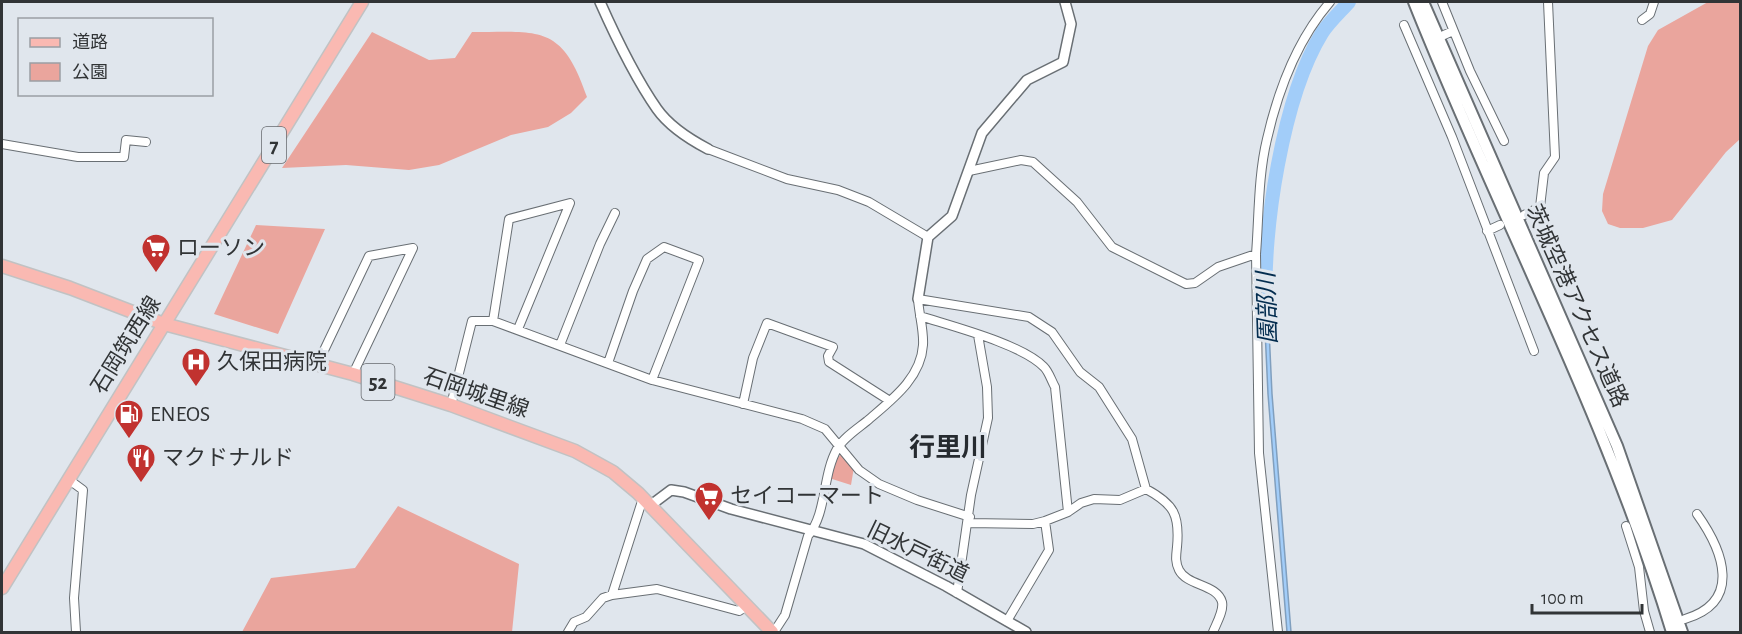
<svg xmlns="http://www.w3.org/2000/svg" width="1742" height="634" viewBox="0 0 1742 634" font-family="'Alegreya Sans','Noto Sans JP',sans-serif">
	<rect width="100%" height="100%" fill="#e0e6ed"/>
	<!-- green -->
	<path fill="#eaa59d" d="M1708 2H1740V139L1726 152 1672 220 1643 228H1620L1608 224 1602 211 1603 194 1648 46 1658 30Z
		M372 32 429 60 455 58 472 32C540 32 562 24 587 97L571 113 548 127 511 135 439 165 409 170 346 165 282 168Z
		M256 225 325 229 278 334 214 314Z
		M842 453 854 467 851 485 829 478 834 462Z
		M398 506 519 564 512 632H242L271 578 355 568Z"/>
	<!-- water -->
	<path fill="#a2cdf9" stroke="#809fbe" stroke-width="1.5" d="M1263 287H1267L1272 394 1291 632H1287L1268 394Z"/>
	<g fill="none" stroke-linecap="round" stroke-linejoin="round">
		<!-- river -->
		<path stroke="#a2cdf9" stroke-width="14" d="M1266 305C1262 231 1283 96 1322 33 1329 22 1341 11 1349 2"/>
		<!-- minor casing -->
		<g stroke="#696f74" stroke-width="10">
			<path id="minor" d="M1442 2 1470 71 1504 141
				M1642 20 1650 14 1654 2
				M1404 25 1452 137 1534 351
				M1444 35 1453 31
				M2 144 78 157H124L126 140 146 142
				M708 149 787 179 838 190 869 202 928 237
				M969 171 1021 160 1033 162 1077 202 1112 247 1186 284 1195 283 1218 267 1256 254
				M1524 215 1540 207 1544 173 1555 157 1548 2
				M1487 231 1500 225
				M920 316C951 326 1022 344 1044 367 1049 372 1051 380 1055 387L1068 512
				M493 321 509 219 570 203 518 329
				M560 345 600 244 615 213
				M608 363 633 291 647 259 664 247 699 260 652 380
				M317 365 369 256 413 248 353 374
				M743 404 753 358 767 323 833 347 828 356 829 362 890 401
				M451 405 472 321H493L652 380 802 419 825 429 859 470 879 484 917 500 970 517
				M68 479 83 490 74 598 76 632
				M969 523 1033 524 1045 521
				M1626 526 1639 567 1644 611 1650 632
				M957 593 971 495 988 418 987 387 978 335
				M612 595 643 498
				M1685 619C1742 602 1724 552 1697 514
				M1007 621 1049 550 1045 521 1068 512 1081 503 1094 499 1120 500 1146 489
				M568 632 574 622 586 617 603 598 612 595 657 589 739 611 747 606
				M774 632 785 615 808 536C827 513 822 476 837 449 843 438 857 429 867 421 890 401 921 379 923 345 924 331 919 314 918 299L1029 317 1052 332 1080 372 1099 387 1132 439 1146 489C1174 504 1180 515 1177 547 1176 556 1175 562 1179 570 1187 586 1217 584 1222 602 1224 611 1216 624 1213 632
				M1278 632 1259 453 1256 254C1259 217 1258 176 1267 139 1278 91 1298 39 1330 2"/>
		</g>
		<!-- tertiary casing -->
		<g stroke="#696f74" stroke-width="12">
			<path id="tertiary" d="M600 2C616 38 634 76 657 109 669 126 689 139 708 149
				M918 299 928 237 952 216 982 133 1027 80 1063 62 1071 24 1065 2
				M651 505 671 490 684 492 731 509 864 544 946 586 1026 632"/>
		</g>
		<!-- secondary casing -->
		<g stroke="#696f74" stroke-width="14">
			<path id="secondary" d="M1414 2C1498 213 1606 414 1672 632
				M1423 2 1617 446 1682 632"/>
		</g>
		<!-- primary casing -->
		<g stroke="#c1c2c3" stroke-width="15">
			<path id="primary" d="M2 266 70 288 164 324 353 374 451 405 575 451 613 472 638 493 772 632
				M2 588 362 2"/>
		</g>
		<!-- minor -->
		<use href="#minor" stroke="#fff" stroke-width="8"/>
		<!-- tertiary -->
		<use href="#tertiary" stroke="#fff" stroke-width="9"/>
		<!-- secondary -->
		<use href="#secondary" stroke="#fff" stroke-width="10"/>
		<!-- primary -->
		<use href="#primary" stroke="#fab9b2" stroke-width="12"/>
	</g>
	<!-- icons -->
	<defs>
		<g id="supermarket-pin" transform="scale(1.5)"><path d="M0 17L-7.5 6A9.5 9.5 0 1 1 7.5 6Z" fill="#c1322f" stroke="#e0e6ed"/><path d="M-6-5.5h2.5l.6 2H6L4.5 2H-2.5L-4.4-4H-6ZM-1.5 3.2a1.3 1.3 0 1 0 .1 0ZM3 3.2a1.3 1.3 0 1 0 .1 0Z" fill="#fff"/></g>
		<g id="hospital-pin" transform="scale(1.5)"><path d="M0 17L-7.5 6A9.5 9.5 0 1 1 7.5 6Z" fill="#c1322f" stroke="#e0e6ed"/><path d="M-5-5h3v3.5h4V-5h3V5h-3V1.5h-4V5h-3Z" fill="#fff"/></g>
		<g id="fuel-pin" transform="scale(1.5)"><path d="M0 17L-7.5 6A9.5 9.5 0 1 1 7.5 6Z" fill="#c1322f" stroke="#e0e6ed"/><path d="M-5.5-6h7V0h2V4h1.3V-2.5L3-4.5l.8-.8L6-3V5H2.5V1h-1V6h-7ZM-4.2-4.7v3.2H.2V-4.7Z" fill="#fff"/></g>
		<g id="restaurant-pin" transform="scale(1.5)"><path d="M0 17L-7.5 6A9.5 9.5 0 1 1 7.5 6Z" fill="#c1322f" stroke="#e0e6ed"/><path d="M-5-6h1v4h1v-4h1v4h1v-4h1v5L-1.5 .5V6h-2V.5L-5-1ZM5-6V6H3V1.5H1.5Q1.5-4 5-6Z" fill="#fff"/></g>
	</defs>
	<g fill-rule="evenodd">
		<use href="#supermarket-pin" x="156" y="248"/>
		<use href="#hospital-pin" x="196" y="362"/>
		<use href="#fuel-pin" x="129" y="414"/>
		<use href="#restaurant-pin" x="141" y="458"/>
		<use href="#supermarket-pin" x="709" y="496"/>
	</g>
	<g text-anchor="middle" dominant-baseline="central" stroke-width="6" stroke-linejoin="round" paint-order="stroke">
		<!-- shield labels -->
		<g fill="#e0e6ed" stroke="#66696d" stroke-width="1.5">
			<rect x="262" y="127" width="24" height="36" rx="4.5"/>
			<rect x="361.5" y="364" width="33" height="36" rx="4.5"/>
		</g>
		<g font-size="21" font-weight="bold" fill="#313436">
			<text x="274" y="145">7</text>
			<text x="378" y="382">52</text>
		</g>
		<!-- poi labels -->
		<g font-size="22" fill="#313436" stroke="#e0e6ed" text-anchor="start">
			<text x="177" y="248">ローソン</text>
			<text x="217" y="362">久保田病院</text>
			<text x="150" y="414">ENEOS</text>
			<text x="162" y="458">マクドナルド</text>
			<text x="730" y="496">セイコーマート</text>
		</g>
		<!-- street labels -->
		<g font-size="22" fill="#313436" stroke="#e0e6ed">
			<text transform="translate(1577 306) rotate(66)">茨城空港アクセス道路</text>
			<text transform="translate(126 345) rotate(-58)">石岡筑西線</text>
			<text transform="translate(476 393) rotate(19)">石岡城里線</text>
			<text transform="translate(918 552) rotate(26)">旧水戸街道</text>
		</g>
		<!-- water labels -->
		<g font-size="24" font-style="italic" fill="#032c4e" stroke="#e0e6ed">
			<text transform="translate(1268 308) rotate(-92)">園部川</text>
		</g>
		<!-- quarter labels -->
		<g font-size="26" font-weight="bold" fill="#262b30" stroke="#e0e6ed">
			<text x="948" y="448">行里川</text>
		</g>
	</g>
	<!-- border -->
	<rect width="1742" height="634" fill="none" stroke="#313436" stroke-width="6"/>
	<!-- legend -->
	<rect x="18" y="18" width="195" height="78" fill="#e0e6ed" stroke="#9a9fa4" stroke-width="1.5"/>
	<rect x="30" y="38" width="30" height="9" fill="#fab9b2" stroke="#9a9fa4" stroke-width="1.5"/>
	<text x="72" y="48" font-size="18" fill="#313436">道路</text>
	<rect x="30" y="63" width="30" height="18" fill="#eaa59d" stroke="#9a9fa4" stroke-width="1.5"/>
	<text x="72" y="78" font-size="18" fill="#313436">公園</text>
	<!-- scale -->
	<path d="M1532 604v9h110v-9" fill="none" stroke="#313436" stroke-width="3"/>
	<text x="1541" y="604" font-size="18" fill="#313436" stroke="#e0e6ed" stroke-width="4.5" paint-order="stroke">100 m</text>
</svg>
